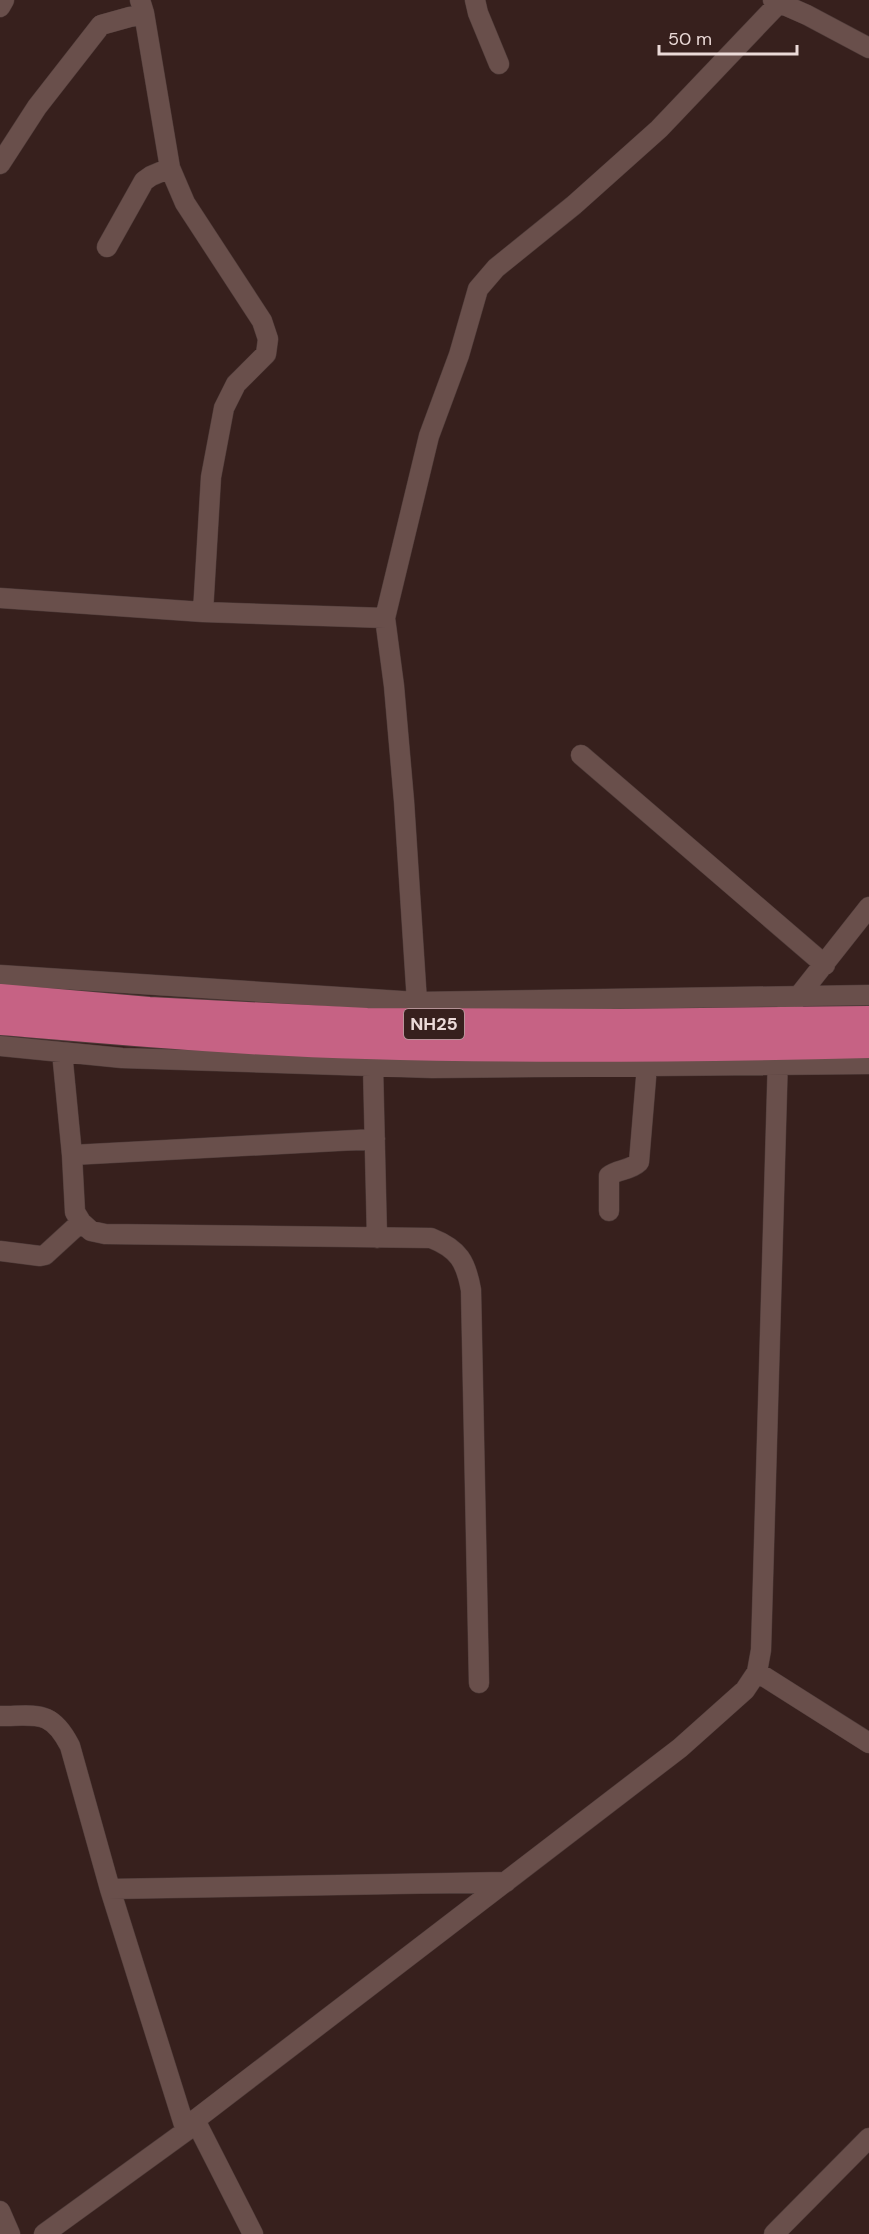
<svg xmlns="http://www.w3.org/2000/svg" width="869" height="2234" viewBox="0 0 869 2234" font-family="'DM Sans',sans-serif">
	<rect width="100%" height="100%" fill="#37201d"/>
	<g fill="none" stroke-linecap="round" stroke-linejoin="round">
		<!-- minor casing -->
		<g stroke="#4e3b39" stroke-width="21">
			<path id="minor" d="M475 0 478 13 499 64
				M773 0 807 15 869 48
				M0 7 4 0
				M144 13 170 168 185 203 262 321 268 339 266 354 236 384 224 408 211 477 203 612
				M0 164 37 107 101 25 144 13 140 0
				M107 247 144 181 151 176 170 168
				M0 598 203 612 385 618
				M581 755 825 965
				M0 975 417 1002 869 995
				M417 1002 404 801 394 686 385 618 429 436 459 355 478 289 496 268 574 205 659 129 779 3
				M0 1046 122 1058 432 1068 869 1064
				M62 1052 72 1155 75 1212 81 1222 91 1231 105 1234 431 1238C459 1249 466 1262 471 1290L479 1683
				M373 1066 377 1238
				M72 1155 375 1139
				M609 1211V1176C617 1169 630 1171 639 1162L647 1066
				M0 1251 40 1256 45 1255 81 1222
				M757 1672 869 1743
				M0 1716C37 1716 51 1709 70 1746L110 1889 186 2131
				M110 1889 506 1882
				M195 2120 253 2234
				M0 2211 10 2234
				M44 2234 186 2131 195 2120 680 1748 745 1690 757 1672 761 1650 779 1021 869 907
				M774 2234 869 2138"/>
		</g>
		<!-- highway casing -->
		<g stroke="#4e3b39" stroke-width="30">
			<path id="highway" d="M0 998 149 1011 367 1022 619 1023 869 1020
				M0 1021C122 1031 244 1042 366 1045 534 1050 701 1048 869 1044"/>
		</g>
		<!-- minor -->
		<use href="#minor" stroke="#694f4b" stroke-width="20"/>
		<!-- highway -->
		<use href="#highway" stroke="#c66284" stroke-width="28"/>
	</g>
	<g text-anchor="middle" dominant-baseline="central" stroke-width="6" stroke-linejoin="round" paint-order="stroke">
		<!-- shield labels -->
		<rect fill="#37201d" stroke="#b5a2a0" stroke-width="1.5" x="404" y="1009" width="60" height="30" rx="4.5"/>
		<g font-size="18" font-weight="bold" fill="#ebdad8">
			<text x="434" y="1024">NH25</text>
		</g>
	</g>
	<!-- scale -->
	<path d="M659 45v9h138v-9" fill="none" stroke="#ebdad8" stroke-width="3"/>
	<text x="668" y="45" font-size="18" fill="#ebdad8" stroke="#37201d" stroke-width="4.5" paint-order="stroke">50 m</text>
</svg>
